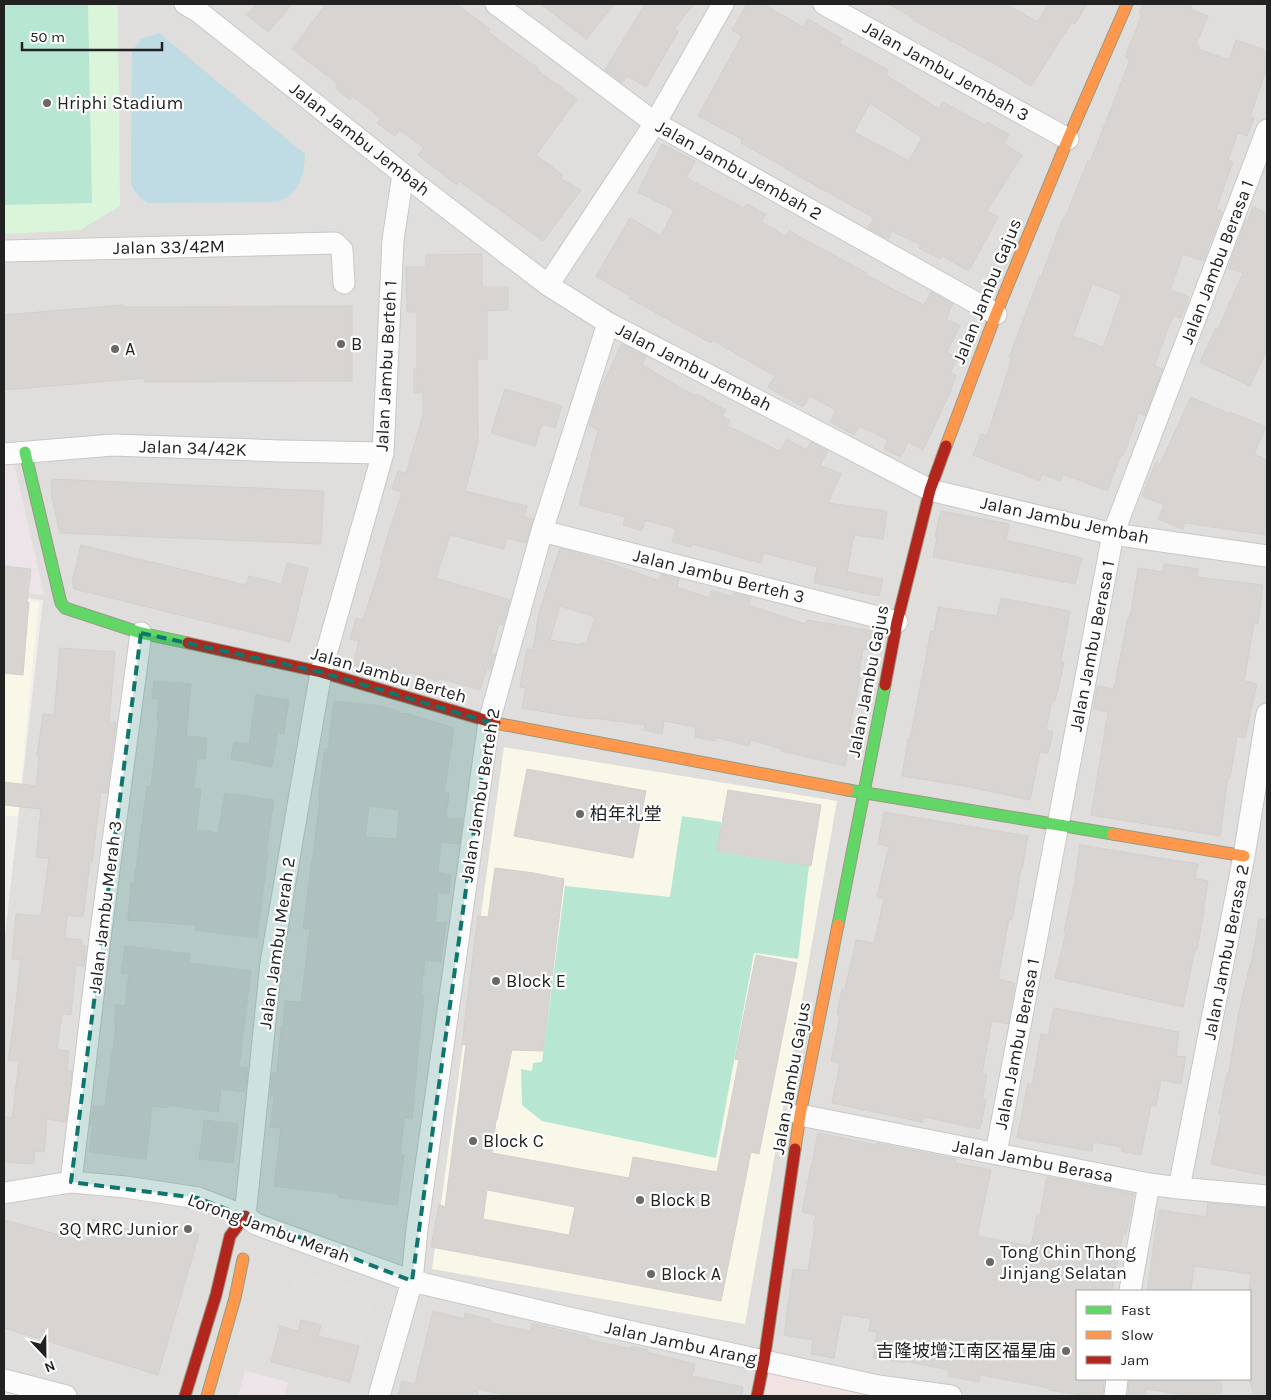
<svg xmlns="http://www.w3.org/2000/svg" width="1271" height="1400" viewBox="0 0 1271 1400" font-family="Karla,'Noto Sans SC',sans-serif">
	<rect width="100%" height="100%" fill="#f0eeeb"/>
	<!-- residential -->
	<path fill="#dfdedc" fill-rule="evenodd" d="M4 4H1261L1267 7V1396H22L4 1392V944L43 600 4 595ZM1077 1291H1250V1379H1077Z"/>
	<!-- commercial -->
	<path fill="#f1e3e1" d="M769 1369 873 1391 872 1396H764Z"/>
	<!-- industrial -->
	<path fill="#ede4e9" d="M14 462 44 595 4 590V464Z
		M245 1371 288 1382 285 1396H238Z"/>
	<!-- education -->
	<path fill="#f8f7e8" d="M4 597 39 602 18 815 4 817Z
		M504 747 837 801 745 1324 432 1269Z"/>
	<!-- park -->
	<path fill="#daf5da" d="M4 4H118L120 206 80 230 4 234Z"/>
	<!-- pitch -->
	<path fill="#b7e6d2" d="M4 4H88L92 203 4 205Z
		M682 816 721 822 720 852 809 866 798 959 754 953 716 1158 542 1121 522 1105 521 1069 532 1071 533 1063 542 1062 565 886 670 897Z"/>
	<!-- parking -->
	<path fill="#e0dfde" d="M296 1271 378 1291 363 1344 322 1333 324 1322 285 1312Z"/>
	<!-- water -->
	<path fill="#bfdbe3" d="M159 33 305 154C305 169 301 187 289 196 285 199 281 200 277 202L147 203 139 197 131 185 132 51 141 39Z"/>
	<!-- building -->
	<path fill="#d7d4d2" stroke="#d3d0cc" fill-rule="evenodd" d="M256 4H292L268 32 247 15Z
		M326 4H456L490 29 488 32 538 68 537 70 577 99 536 155 563 175 561 179 581 190 543 241 459 181 457 185 418 155 424 148 400 130 395 136 377 123 381 119 353 96 350 100 335 88 338 84 292 49Z
		M541 4H615L586 39Z
		M645 4H694L674 29 678 32 646 87 627 76 622 83 605 70Z
		M747 4H763L803 27 808 19 842 39 839 43 888 70 886 75 939 109 943 102 985 125 987 122 1009 135 1004 144 1022 155 987 211 998 217 969 271 942 256 940 259 919 248 921 245 892 231 888 239 868 228 874 218 786 169V168L741 143 742 139 698 116 742 36 732 30ZM870 103 922 138 909 161 854 132Z
		M888 4H1005L1038 22 1048 4H1087L1075 24 1072 22 1031 86 1002 68 913 20 914 18Z
		M1142 4H1193L1190 9 1208 16 1196 44 1199 46 1198 49 1229 60 1236 40 1267 51V68L1250 117 1254 118 1247 136 1238 133 1228 160 1233 162 1216 209 1222 212 1204 259 1203 261 1183 254 1170 290 1189 297 1181 318 1173 316 1154 366 1163 369 1145 416 1139 413 1123 456 1121 455 1107 491 1063 474 1060 481 1042 474 1040 481 973 455 981 434 987 436 1012 358 1009 357 1040 276 1041 277 1063 218H1065L1088 161 1090 162 1130 60 1125 57 1142 15 1140 14ZM1092 284 1120 294V297H1121L1103 347 1073 336Z
		M662 144 695 161 686 178 744 208 747 204 766 214 761 222 786 236 789 231 867 273 866 275 924 305 931 292 953 304 946 319 960 326 947 352 958 358 950 373 956 375 950 393 923 450 908 442 901 457 884 449 888 440 859 426 854 435 830 422 836 410 810 396 803 407 768 387 775 376 712 340 711 343 629 298 630 296 596 276 630 218 661 236 674 210 638 192Z
		M1253 207 1267 213V350L1250 386 1200 362 1216 328 1218 329 1243 273 1228 268 1246 220 1248 221Z
		M482 254V287H508V310L487 311V359H477L478 443 465 491 527 506 524 517 533 519 526 543 507 538 504 549 450 535 436 578 510 600 503 625 499 624 491 653 495 654 491 669 487 668 480 690 439 678 438 681 408 672 406 681 353 665 359 641 350 639 356 618 363 620 382 561 380 560 402 492 392 489 398 471 406 473 423 415V392L414 393V369H417V312H407L406 267H426V255Z
		M123 305V307L352 306V381L145 382V378L4 390V315Z
		M622 344 646 357 642 365 695 396 696 394 726 410 722 416 730 420 727 426 780 451 787 439 806 450 811 442 828 451 820 465 841 474 828 503 887 511 883 539 854 535 847 572 883 579 879 596 814 583 817 567 764 553 761 563 692 544 691 547 672 542 676 529 645 520 642 531 623 525 625 517 579 505 598 430 589 425 601 388Z
		M505 389 562 406 555 428 542 424 535 446 491 433Z
		M1191 397 1230 414V412L1266 427 1254 454 1267 460V535L1185 523 1183 529 1158 519 1164 505 1142 496 1156 462 1160 464Z
		M52 479 324 491 321 544 60 533 51 493Z
		M941 511 1009 524 1006 540 1082 558 1075 584 933 557 937 537 935 536Z
		M81 545 246 585 249 576 282 584 287 563 308 568 290 642 74 589 72 582Z
		M560 548 610 563 659 581 661 574 679 579 677 587 709 598 712 590 733 597 734 593 751 597 748 605 806 624 807 620 872 631 869 650 863 649 858 677 860 678 849 730 853 731 845 766 781 751 782 749 751 740 749 746 715 737V741L695 737 696 727 664 721 662 734 644 730 645 725 594 718 593 719 563 715 522 708 526 688 520 687 527 649 533 650 539 613ZM560 606 595 617 586 644 581 643V645L550 640Z
		M1164 564 1198 569 1197 577 1263 585 1258 624 1254 623 1244 681 1257 684 1245 738 1237 736 1230 778H1228L1220 836 1091 815 1108 712 1093 709 1097 686 1114 689 1128 617 1130 618 1138 568 1163 572Z
		M4 566 31 569 27 602H29L23 675 4 673Z
		M1001 598 1070 611 1061 662 1064 663 1055 701H1052L1046 730 1053 732 1048 753 1040 752 1030 800 970 787 902 776 908 739H910L931 631 934 632 938 607 997 616Z
		M60 648 115 652 109 722H116L107 793 101 792 92 862H90L83 917 67 915 65 938 82 940V945L86 946 84 966 76 965 71 1015 62 1014 57 1049 69 1051 67 1071H72L66 1122 47 1119 44 1152 35 1151 34 1164 4 1162V1117L12 1118 19 1061 8 1060 13 1027 21 960 12 959 16 914 41 916 49 858 36 857 41 809 4 805V782L36 786 39 756H37L43 714 54 715Z
		M154 681 191 684 186 736 207 738 205 759 197 758 194 788 201 789 196 830 218 833 225 793 274 800 266 851H268L257 938 195 930 196 925 128 920 131 883 134 884 147 786H151L159 720H157L159 699 152 698Z
		M256 695 289 700 284 734 278 733 272 767 231 759 234 742 249 744Z
		M334 701 381 706 399 711 398 713 409 714 454 728 444 793 449 794 446 818 462 819 461 832 459 844 441 842 438 873 451 875 449 894 438 893 435 922 446 923 443 945 441 962 425 960 421 995 424 996 419 1043 412 1119 404 1118 400 1155H404L397 1205 338 1197V1194L274 1186 281 1128 270 1127 274 1097 270 1096 272 1072 277 1073 281 1027H283L285 1001 301 1002 310 929 303 928 313 854 320 800 318 799 325 749H328ZM369 806 399 810 397 839 365 837Z
		M527 769 646 791 633 858 514 836Z
		M728 790 821 805 811 866 717 851Z
		M884 812 1028 836 1022 869H1021L1012 920 1009 919 998 979 1015 983 1008 1024 992 1021 982 1074 987 1075 982 1099 986 1100 980 1129 924 1117 922 1122 832 1103 840 1063 831 1061 840 1015 837 1014 842 989H845L856 940 874 943 884 899 877 897 889 846 878 844Z
		M1080 845 1198 864 1195 879 1208 881 1203 911H1204L1197 950H1195L1183 1007 1055 978 1066 932H1064L1075 881Z
		M495 868 534 873 564 879 543 1051 512 1050 497 1120H496L492 1153 629 1178 633 1157 717 1172 739 1060 735 1059 756 955 797 963 759 1154 751 1152 721 1301 431 1247 439 1204 445 1207 466 1045 462 1044 478 916 488 917ZM487 1190 575 1207 569 1235 483 1219Z
		M1259 919 1267 920V1176L1211 1164 1222 1115 1219 1114 1227 1073H1229L1238 1016 1250 965H1251Z
		M125 946 190 954 189 963 251 971 239 1067 248 1068 245 1092 221 1089 218 1112 168 1105V1108L152 1106 146 1159 89 1152 93 1125H90L93 1106 105 1107 116 1024H114L116 1005 125 1006 129 974 121 973Z
		M1054 1008 1179 1032 1176 1056 1186 1057 1181 1084 1161 1080 1156 1106 1151 1105 1141 1155 1121 1151 1122 1147 1093 1142 1092 1151 1017 1138 1028 1083 1032 1084 1041 1034 1048 1035Z
		M204 1120 238 1124 233 1163 199 1159Z
		M818 1133 876 1145V1143L956 1159 955 1163 991 1170 977 1236 1031 1246 1037 1216H1040L1047 1177 1134 1194 1126 1234 1123 1233 1112 1291H1077V1379H1104L1103 1396H1089L1049 1390V1388L981 1375 979 1382 948 1376 949 1370 905 1361V1363L873 1358 877 1332 869 1331 871 1319 842 1314 834 1358 811 1354 813 1340 784 1335 793 1269 808 1271 815 1225H813L816 1215 802 1212Z
		M1208 1203 1267 1208V1396H1254L1250 1380V1291H1249L1251 1274 1194 1266 1191 1291H1147L1159 1210 1206 1217Z
		M93 1219 152 1236 156 1222 199 1234 158 1375 4 1328V1220L86 1242Z
		M433 1311 464 1319 465 1313 491 1320V1323L530 1331 532 1323 588 1337 587 1339 631 1349 632 1346 648 1350 647 1352 695 1364 692 1376 743 1387 742 1396H510L478 1389 477 1396H398L402 1381 415 1384Z
		M301 1320 321 1325 318 1336 359 1346 350 1382 271 1362 280 1326 298 1331Z
		M1129 1379H1221L1222 1393 1192 1396 1146 1389 1145 1396H1128Z"/>
	<g fill="none" stroke-linecap="round" stroke-linejoin="round">
		<!-- street casing -->
		<g stroke="#c9c8c7" stroke-width="23">
			<path id="street" d="M185 4 199 12 403 174 548 285 608 323 930 490 1113 534 1267 556
				M496 4 655 123 996 314
				M824 4 1068 139
				M4 251 335 243 342 250 344 283
				M548 285 655 123 723 4
				M4 454 113 445 281 451 383 453
				M542 531 897 622
				M800 1115 1149 1184 1179 1188 1267 1196
				M996 1153 1113 534 1267 130
				M71 1182 100 938 141 633
				M1179 1188 1244 856 1267 714
				M4 1193 71 1182 126 1187 198 1198 245 1216 256 1224 412 1281 569 1318 878 1386 951 1396
				M245 1216 271 963 321 672 383 453 393 240 403 174
				M1130 1291 1149 1184
				M4 1380 66 1396
				M379 1396 412 1281 417 1229 489 722 542 531 608 323
				M1115 1396 1117 1379"/>
		</g>
		<!-- fast casing -->
		<g stroke="#999a82" stroke-width="13">
			<path id="fast" d="M25 452 61 603 65 608 141 633 188 643
				M848 790 1113 834
				M838 925 885 685"/>
		</g>
		<!-- slow casing -->
		<g stroke="#999a82" stroke-width="13">
			<path id="slow" d="M946 446 996 314 1068 139 1127 4
				M495 723 848 790
				M1113 834 1244 856
				M795 1149 800 1115 838 925
				M207 1396 235 1298 243 1259"/>
		</g>
		<!-- jam casing -->
		<g stroke="#999a82" stroke-width="13">
			<path id="jam" d="M188 643 321 672 495 723
				M885 685 897 622 930 490 946 446
				M185 1396 216 1295 230 1236 245 1216
				M757 1396 764 1361 795 1149"/>
		</g>
		<!-- street -->
		<use href="#street" stroke="#fdfcfc" stroke-width="21"/>
		<!-- fast -->
		<use href="#fast" stroke="#63d668" stroke-width="11"/>
		<!-- slow -->
		<use href="#slow" stroke="#ff974d" stroke-width="11"/>
		<!-- jam -->
		<use href="#jam" stroke="#b3261e" stroke-width="11"/>
	</g>
	<!-- marked area -->
	<path fill="#0f766e" fill-opacity="0.2" stroke="#0f766e" stroke-width="4" stroke-dasharray="10 6" stroke-linejoin="round" d="M141 633 321 672 489 722 412 1281 198 1198 71 1182Z"/>
	<!-- markers -->
	<g fill="#6a6968" stroke="#fff" stroke-width="2">
		<circle cx="47" cy="103" r="5"/>
		<circle cx="341" cy="344" r="5"/>
		<circle cx="115" cy="349" r="5"/>
		<circle cx="580" cy="814" r="5"/>
		<circle cx="496" cy="981" r="5"/>
		<circle cx="473" cy="1141" r="5"/>
		<circle cx="640" cy="1200" r="5"/>
		<circle cx="188" cy="1229" r="5"/>
		<circle cx="990" cy="1262" r="5"/>
		<circle cx="651" cy="1274" r="5"/>
		<circle cx="1066" cy="1351" r="5"/>
	</g>
	<g text-anchor="middle" dominant-baseline="central" stroke-width="4.5" stroke-linejoin="round" paint-order="stroke">
		<!-- street labels -->
		<g font-size="18" fill="#222" stroke="#fff">
			<text transform="translate(946 71) rotate(29)">Jalan Jambu Jembah 3</text>
			<text transform="translate(360 139) rotate(38)">Jalan Jambu Jembah</text>
			<text transform="translate(739 170) rotate(29)">Jalan Jambu Jembah 2</text>
			<text transform="translate(169 247) rotate(-1)">Jalan 33/42M</text>
			<text transform="translate(1217 262) rotate(-69)">Jalan Jambu Berasa 1</text>
			<text transform="translate(987 291) rotate(-68)">Jalan Jambu Gajus</text>
			<text transform="translate(386 366) rotate(-87)">Jalan Jambu Berteh 1</text>
			<text transform="translate(694 367) rotate(27)">Jalan Jambu Jembah</text>
			<text transform="translate(193 448) rotate(2)">Jalan 34/42K</text>
			<text transform="translate(1065 520) rotate(12)">Jalan Jambu Jembah</text>
			<text transform="translate(719 576) rotate(14)">Jalan Jambu Berteh 3</text>
			<text transform="translate(1092 646) rotate(-79)">Jalan Jambu Berasa 1</text>
			<text transform="translate(389 675) rotate(16)">Jalan Jambu Berteh</text>
			<text transform="translate(868 681) rotate(-79)">Jalan Jambu Gajus</text>
			<text transform="translate(480 795) rotate(-81)">Jalan Jambu Berteh 2</text>
			<text transform="translate(105 907) rotate(-83)">Jalan Jambu Merah 3</text>
			<text transform="translate(277 943) rotate(-82)">Jalan Jambu Merah 2</text>
			<text transform="translate(1226 952) rotate(-79)">Jalan Jambu Berasa 2</text>
			<text transform="translate(1017 1044) rotate(-79)">Jalan Jambu Berasa 1</text>
			<text transform="translate(791 1078) rotate(-80)">Jalan Jambu Gajus</text>
			<text transform="translate(1033 1161) rotate(11)">Jalan Jambu Berasa</text>
			<text transform="translate(269 1228) rotate(20)">Lorong Jambu Merah</text>
			<text transform="translate(681 1343) rotate(12)">Jalan Jambu Arang</text>
		</g>
		<!-- poi labels -->
		<g font-size="18" fill="#222" stroke="#fff" text-anchor="start">
			<text x="57" y="103">Hriphi Stadium</text>
			<text x="351" y="344">B</text>
			<text x="125" y="349">A</text>
			<text x="590" y="814">柏年礼堂</text>
			<text x="506" y="981">Block E</text>
			<text x="483" y="1141">Block C</text>
			<text x="650" y="1200">Block B</text>
			<text x="178" y="1229" text-anchor="end">3Q MRC Junior</text>
			<text x="1000" y="1252">Tong Chin Thong<tspan x="1000" dy="21">Jinjang Selatan</tspan></text>
			<text x="661" y="1274">Block A</text>
			<text x="1056" y="1351" text-anchor="end">吉隆坡增江南区福星庙</text>
		</g>
	</g>
	<!-- border -->
	<rect width="1271" height="1400" fill="none" stroke="#222222" stroke-width="10"/>
	<!-- legend -->
	<rect x="1076" y="1290" width="175" height="90" fill="#ffffff" stroke="#a7a7a7"/>
	<rect x="1086" y="1306" width="25" height="8" fill="#63d668" stroke="#a7a7a7"/>
	<text x="1121" y="1315" font-size="15" fill="#222222">Fast</text>
	<rect x="1086" y="1331" width="25" height="8" fill="#ff974d" stroke="#a7a7a7"/>
	<text x="1121" y="1340" font-size="15" fill="#222222">Slow</text>
	<rect x="1086" y="1356" width="25" height="8" fill="#b3261e" stroke="#a7a7a7"/>
	<text x="1121" y="1365" font-size="15" fill="#222222">Jam</text>
	<!-- north arrow -->
	<g transform="translate(45 1355) rotate(158)" stroke="#ffffff" stroke-width="4" paint-order="stroke">
	<path d="M0-4L9 19L0 12L-9 19Z" fill="#222222"/>
	<text y="-8" font-size="14" font-weight="bold" text-anchor="middle" fill="#222222">N</text>
	</g>
	<!-- scale -->
	<path d="M22 42v8h140v-8" fill="none" stroke="#222222" stroke-width="2.5"/>
	<text x="30" y="42" font-size="15" fill="#222222" stroke="#ffffff" stroke-width="4" paint-order="stroke">50 m</text>
</svg>
